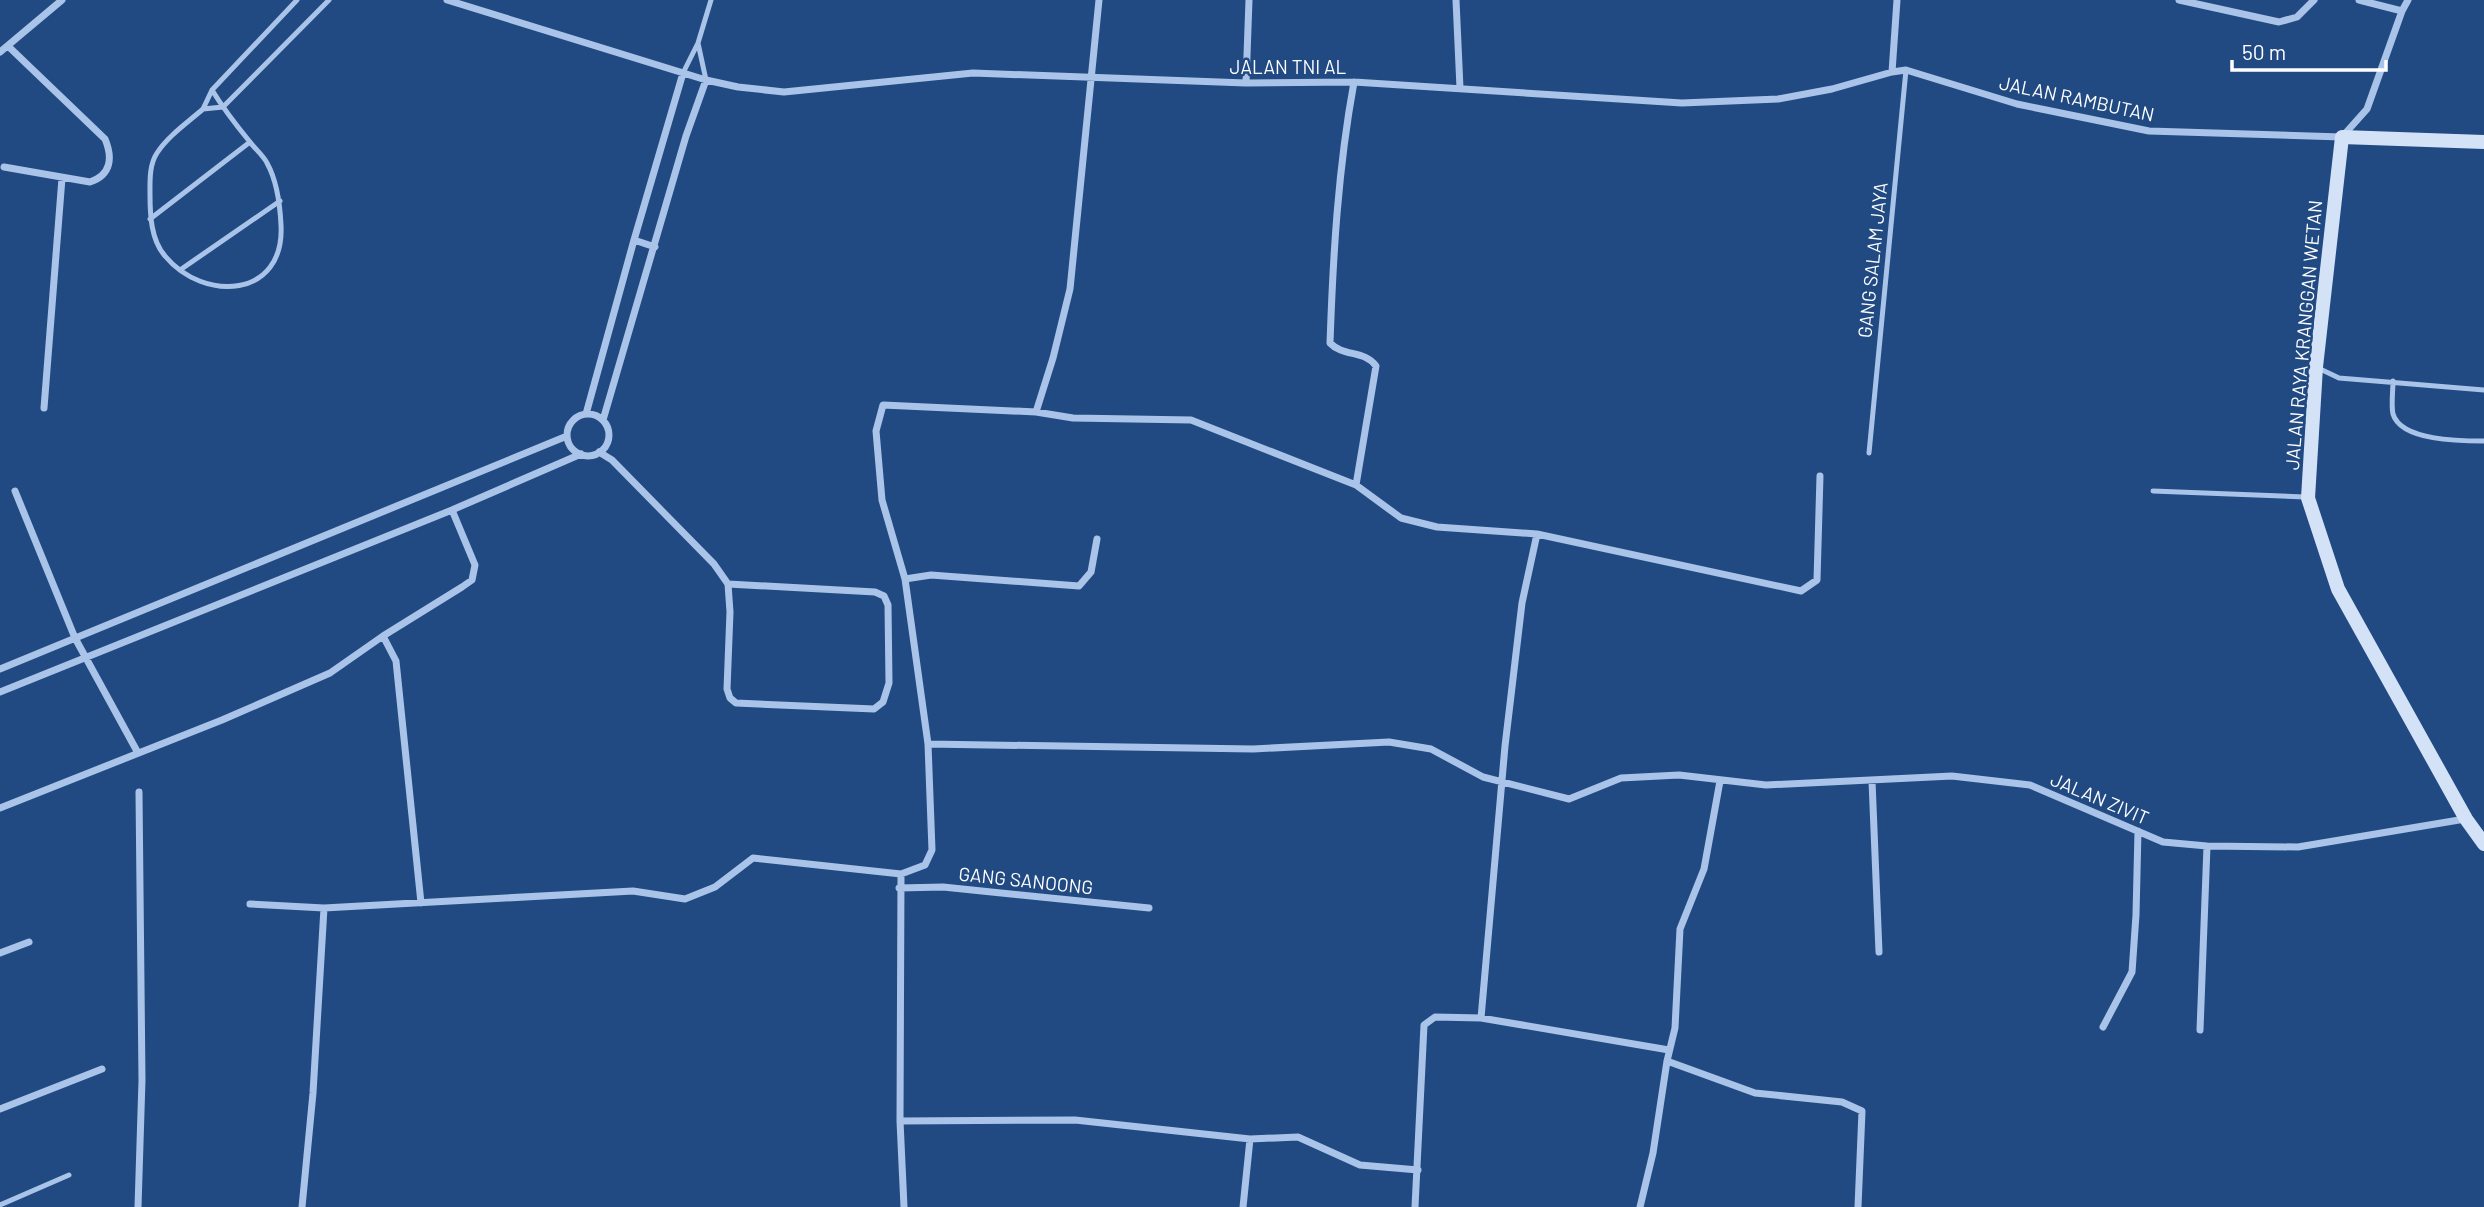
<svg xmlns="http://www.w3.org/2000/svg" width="2484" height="1207" viewBox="0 0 2484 1207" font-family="Barlow,sans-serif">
	<rect width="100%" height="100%" fill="#214a83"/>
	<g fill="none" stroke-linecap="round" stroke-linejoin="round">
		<!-- lane -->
		<path stroke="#a9c4e8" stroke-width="5" d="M297 0 212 90 203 109 223 107 329 0
			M698 43 706 80
			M683 73 698 43 711 0
			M203 109C187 123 168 136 157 153 149 165 150 182 150 195 150 215 151 240 165 256 204 303 285 298 281 225 280 204 277 181 267 163 263 155 255 149 250 142 236 125 223 108 212 90
			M150 219 250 142
			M180 270 280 201
			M2318 368 2339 378 2484 390
			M2393 381C2393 391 2391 405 2393 414 2401 441 2461 441 2484 441
			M1869 453 1906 70
			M2153 491 2305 497
			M0 1205 69 1175"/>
		<!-- street -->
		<path stroke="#a9c4e8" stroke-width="7" d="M447 0 706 80 738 87 784 92 973 73 1246 83 1354 82 1682 103 1778 99 1832 89 1892 72 1906 70 2017 104 2149 131 2342 137 2367 109 2402 11 2408 0
			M1456 0 1460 88
			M2179 0 2279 22 2297 17 2314 0
			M2359 0 2402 11
			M0 52 62 0
			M1892 72 1897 0
			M1354 82C1338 169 1333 256 1330 343 1343 357 1365 350 1376 366L1356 485
			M1246 83 1249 0
			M4 167 90 182C111 175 113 158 105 139L9 47
			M634 240 655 247
			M44 408 62 178
			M1036 412 1053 358 1070 289 1099 0
			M586 414 634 240 683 73
			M567 435a21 21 0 1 1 42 0a21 21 0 1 1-42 0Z
			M603 420 686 136 706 80
			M599 452 612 460 714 564 728 584 730 612 727 689 730 698 736 703 874 709 883 702 889 683 888 605 884 596 875 592 728 584
			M15 491 75 638 138 753
			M905 579 931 575 1079 586 1091 572 1097 539
			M383 636 396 661 421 903
			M0 669 567 436
			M0 692 452 510 581 454
			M928 744 1253 749 1389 742 1431 749 1483 777 1569 799 1621 778 1679 775 1766 785 1952 776 2030 785 2163 842 2207 846 2298 847 2465 819
			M1872 781 1879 952
			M0 808 222 720 330 673 383 636 462 587 472 580 475 565 452 510
			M901 874 900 1121 904 1207
			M899 888 943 887 1149 908
			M250 904 324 908 633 891 685 899 715 887 753 858 901 874 925 865 932 850 928 744 905 579 882 500 876 431 883 405 1036 412 1073 418 1191 420 1356 485 1401 518 1437 527 1537 534 1801 591 1817 580 1820 476
			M0 953 29 942
			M1481 1018 1505 746 1522 603 1537 534
			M2103 1027 2132 972 2136 915 2138 831
			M2200 1030 2207 846
			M1667 1061 1755 1093 1842 1102 1862 1111 1858 1207
			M0 1109 102 1069
			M900 1121 1075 1120 1250 1139 1243 1207
			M1250 1139 1298 1137 1360 1165 1418 1170
			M138 1207 142 1080 139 792
			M302 1207 313 1093 324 908
			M1415 1207 1424 1025 1435 1017 1481 1018 1669 1050
			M1640 1207 1653 1153 1667 1061 1675 1028 1680 929 1704 869 1720 781"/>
		<!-- secondary -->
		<path stroke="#d3e2f7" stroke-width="14" d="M2484 142 2342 137 2316 367 2308 498 2338 589 2466 819 2484 844"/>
	</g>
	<g text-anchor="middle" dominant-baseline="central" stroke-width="5" stroke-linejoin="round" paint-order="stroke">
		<!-- street labels -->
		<g font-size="19" fill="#fff" stroke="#214a83">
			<text x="1288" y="66">JALAN TNI AL</text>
			<text transform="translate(2077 98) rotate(12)">JALAN RAMBUTAN</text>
			<text transform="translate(1872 260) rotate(-84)">GANG SALAM JAYA</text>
			<text transform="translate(2303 335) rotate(-85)">JALAN RAYA KRANGGAN WETAN</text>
			<text transform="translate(2100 798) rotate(23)">JALAN ZIVIT</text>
			<text transform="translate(1026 880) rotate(6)">GANG SANOONG</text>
		</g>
	</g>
	<!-- scale -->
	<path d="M2232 60v10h154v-10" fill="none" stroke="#ffffff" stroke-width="3.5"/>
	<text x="2242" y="60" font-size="21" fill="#ffffff" stroke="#214a83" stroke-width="5" paint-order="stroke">50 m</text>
</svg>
